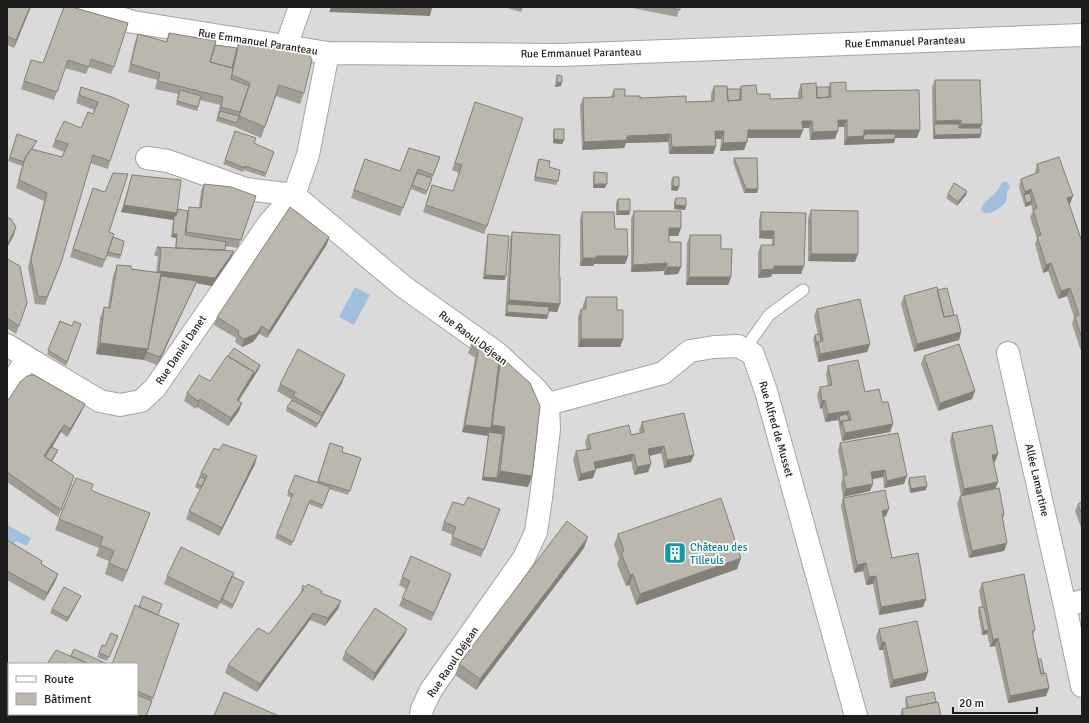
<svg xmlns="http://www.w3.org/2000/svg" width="1089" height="723" viewBox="0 0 1089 723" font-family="Signika,sans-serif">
	<rect width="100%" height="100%" fill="#efeee3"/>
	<!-- residential -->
	<path fill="#dbdada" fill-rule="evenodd" d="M7 7H1082V716H7ZM9 664H137V714H9Z"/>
	<!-- water -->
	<path fill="#a1c0de" d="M1002 182H1007L1010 187 1007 192 1006 202C1001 207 992 215 984 213L981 210C983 200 992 198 997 191 1000 188 1000 185 1002 182Z
		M355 287 370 295 354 325 339 317Z
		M7 525 31 538 27 546 16 541 13 546 7 542Z"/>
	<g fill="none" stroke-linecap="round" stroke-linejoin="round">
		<!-- lane casing -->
		<g stroke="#a4a4a4" stroke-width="13">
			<path id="lane" d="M745 349 769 315 803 290"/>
		</g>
		<!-- street casing -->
		<g stroke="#a4a4a4" stroke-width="24">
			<path id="street" d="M85 7 133 22 328 53 560 55 1082 35
				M286 46 300 7
				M147 158 168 161 246 189 294 195
				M294 195 404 287 497 353 536 389 548 404 549 429 541 498 536 532 524 558 431 690 422 709 421 716
				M7 345 28 358 100 401 120 405 141 401 155 388 269 223 294 195 308 155 328 53
				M1008 353 1065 606
				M7 389 28 358
				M548 404 663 373 690 351 714 347 738 346 753 354 766 391 856 716
				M1082 601 1065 606 1082 686"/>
		</g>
		<!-- lane -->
		<use href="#lane" stroke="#fff" stroke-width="11"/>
		<!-- street -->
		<use href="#street" stroke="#fff" stroke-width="22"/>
	</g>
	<!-- wall -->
	<path fill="#a29d94" d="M7 7H31L14 48 7 45Z
		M64 7 114 67 111 74 89 67 86 74 65 68 54 100 21 89 31 60 43 63Z
		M504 7H523L521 12Z
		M628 7H680L677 17Z
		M169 33 215 45 237 48 239 41 304 93 300 104 276 96 261 138 235 127 216 121 220 105 200 100 197 111 176 105 178 94 155 89 157 80 128 72 135 42 138 34 166 42Z
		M557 75 561 86 555 87 556 79Z
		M935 80 981 128V134L980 138 933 139 932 87Z
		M830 83 846 91 917 138H895L894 143 844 145V127H838L835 139 810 140 809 128H802L803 130 800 138H747L744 150 720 151 721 139H716V146L713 154H669L668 142 626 143 624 148 582 150 580 106 583 98 611 97 614 89 625 96 640 98 686 102H711V94L714 86 727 89H740L741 86 757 94 770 99 798 98V92L801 84 817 87H829Z
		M81 87 112 97 110 161 108 169 90 163 61 263 45 305 35 304 28 267 44 201 16 188 22 166 8 161 17 134 35 145 32 149 62 157 64 152 52 147 55 140 81 128 93 114 94 110 76 103Z
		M475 102 487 226 484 234 423 212 432 185 453 191 459 173 452 170Z
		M554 129 564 140 562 144 553 143V133Z
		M254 144 274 152 265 177 244 170 243 172 223 164 225 160Z
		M440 157 426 195 411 189 414 179 400 216 351 198 365 159 400 171Z
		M734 158 758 189 757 193H744L733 162Z
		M539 159 549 167 558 181 556 185 534 181 537 163Z
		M1037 164 1070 204H1069L1082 242V351H1081L1072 324 1074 317 1067 296 1058 299 1048 271 1043 273 1035 244 1037 238 1030 217 1033 211 1031 205 1025 207 1019 187 1021 179 1035 174V172Z
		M594 172 605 188H593V176Z
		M132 175 178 209 188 211 189 207 199 208 201 191 204 184 256 196 238 248 225 246V250L234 251 231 258 212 286 196 283 160 360 157 365 144 360 96 354 100 318 104 307H108L113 276 117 265 131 269 156 272 158 257 154 255 157 247 175 248 176 238 171 237 173 220 121 212Z
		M673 177 679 187 677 191 671 190V181Z
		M948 194 966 195 957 206 946 198Z
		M90 196 113 237 121 255 120 259 107 256 102 268 70 257Z
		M676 198 685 210 674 209V202Z
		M618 199 630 211 629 215H616V203Z
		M811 210 855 262 808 261V218Z
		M634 211 681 228 678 236H669V242L681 267 678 274 664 275V271L631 272V219Z
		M582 212 615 229 628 256 625 264H594L593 266H580V220Z
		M761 212 801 274H772L771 277 758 278V252L761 245H772V239L759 238V220Z
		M512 232 559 277 560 304 557 312 549 311 547 319 505 316 510 239Z
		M488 234 505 280 483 279 487 238Z
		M690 235 721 249 731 277 728 285H686L687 243Z
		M327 244 267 338 259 334 253 342 242 347 235 342 236 338 214 325 217 317Z
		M7 259 27 303 16 334 7 328Z
		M937 290 954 315 961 332 959 340 914 352 901 304 904 296Z
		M586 297 617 310 623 339 620 347H578V317L581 309H583V305Z
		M817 309 870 344 867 352 818 362 813 339 815 335H818L814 316Z
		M60 321 72 326 81 324 66 366 47 354Z
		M471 345 499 360 501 357 532 476 528 487 482 480 488 436 462 432 475 358 468 353Z
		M924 356 972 399 938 411 921 364Z
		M828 366 865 392 882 402 893 424 890 432 842 441 838 420 825 422 822 408 820 409 817 395 820 387 828 386 826 374Z
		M259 369 239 401V411L228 426 197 407 196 409 184 401 187 393 210 381Z
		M342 383 316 428 286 411 287 407 292 400 277 391 280 384Z
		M7 402 82 411 67 437 61 432 52 447 58 450 52 462 72 484 58 517 7 482Z
		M642 422 691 462 664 468 661 453 649 456 651 464 648 472 634 475 631 461 595 469 593 478 578 481 573 459 576 451 586 449 585 442 588 435H631L640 433 639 430Z
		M898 433 904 484 884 488 883 477 872 479 870 491 843 497 841 484 843 477 838 451 840 443Z
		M952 433 995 462H993L998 482 995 488 1004 514 1002 520 1007 543 1004 551 969 558 957 504 960 496H961L950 441Z
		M330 443 342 452 361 458 348 495 329 489 322 509 309 504 291 546 275 538 292 498 287 496 295 475 317 482Z
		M255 464 219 536 186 519 189 511 200 490 195 487 201 473Z
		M909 478 926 490 910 493 908 482Z
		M91 490 146 524 123 582 105 574 109 561 96 556 99 548 55 530 59 519Z
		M843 498 886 516 884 517 892 558 926 599 923 607 879 615 873 584 866 585 863 571 854 573 841 506Z
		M1082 502V530L1075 511 1078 504Z
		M464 505 500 509 481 557 450 545 453 535 441 530 444 522Z
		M618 534 741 558 737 569 636 605 629 585 626 586 617 564 619 559 614 545Z
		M7 540 41 564 58 574 55 582 44 601 7 580Z
		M584 548 476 690 455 675 459 664Z
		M451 574 431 621 399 606 406 589 399 585 402 577Z
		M167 576H232L244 582 232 609 220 603 221 602 217 609 164 584Z
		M982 583 1035 630 1033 635 1038 659 1044 673 1049 688 1046 696 1008 703 995 646 990 647 987 634 982 635 978 611 979 607H982L979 591Z
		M302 588 321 593 341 601 338 609 325 626 310 620 257 692 225 673 228 665 269 634 299 596Z
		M81 596 79 600 67 622 50 613 52 609Z
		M158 615 153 698 146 716 137 714V664Z
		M407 629 404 636 373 681 342 660 345 652Z
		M879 629 928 672 925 680 890 688 883 650H879L876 637Z
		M118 636 107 661 97 657 102 645 105 646Z
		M906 697 936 702 941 716H900L902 709 906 708 905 701Z"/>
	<!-- shaded-wall -->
	<path fill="#848078" d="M30 7H31L14 48 16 40Z
		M331 7H400L432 8 430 16 329 12Z
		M562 82 561 86 555 87 557 83Z
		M838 120H847L844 127H836Z
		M961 120 958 128 934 124 936 121Z
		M802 121H812L809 128H799Z
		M961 124H982L979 132H958Z
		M748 130H803L800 138H745Z
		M864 130H920L917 138H863L895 139 894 143 844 145 847 137Z
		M715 131H724L721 139H713Z
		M838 131 835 139 810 140 813 132Z
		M671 134 668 142 626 143 624 148 582 150 584 142 627 136Z
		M981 134 980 138 933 139 935 135Z
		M554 139 564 140 562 144 553 143Z
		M747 142 744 150 720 151 723 143Z
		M716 146 713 154H669L672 147Z
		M594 184H607L605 188H593Z
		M673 186 679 187 677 191 671 190Z
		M746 189H758L757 193H744Z
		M1031 189 1029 197 1024 195 1025 192Z
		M967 191 966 195 957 206 958 202Z
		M1073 196 1070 204 1064 206 1067 198Z
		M1032 201 1031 205 1025 207 1026 203Z
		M124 205 177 213 174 220V216L173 220 121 212Z
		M675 205 686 206 685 210 674 209Z
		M618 211H630L629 215H616Z
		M16 227 14 235 7 248V246Z
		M669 228H681L678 236H666Z
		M761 231H774L772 239 759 238Z
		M173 234H177L176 238 171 237Z
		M329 237 327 244 267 338 269 331Z
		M234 251 231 258 212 286 196 283 160 360 157 365 160 357 156 279 159 271Z
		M811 254H858L855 262 808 261Z
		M596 256H628L625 264H594L593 266H580L583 258Z
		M667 263 664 271 631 272 633 265Z
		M1051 263 1048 271 1043 273 1046 265Z
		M774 266H804L801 274H772L771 277 758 278 761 270Z
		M667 267H681L678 274 664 275Z
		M485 275 506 276 505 280 483 279Z
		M689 277H731L728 285H686Z
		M1070 288 1067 296 1058 299 1061 291Z
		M509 300 560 304 557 312 507 308V304Z
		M507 312 548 315 547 319 505 316Z
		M262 326 259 334 253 342 242 347 244 339Z
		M961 332 959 340 914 352 917 344Z
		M581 339H623L620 347H578Z
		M100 343 148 349 144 360 96 354Z
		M870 344 867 352 818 362 820 354Z
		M260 365 259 369 234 407 237 400 254 372Z
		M345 375 342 383 316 428 323 413Z
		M975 391 972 399 938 411 940 403Z
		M200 399 197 407 196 409 198 401Z
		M825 400 822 408 820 409 822 401Z
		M242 403 239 411 228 426 231 418Z
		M85 404 82 411 67 437 70 429Z
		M849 411 846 418 839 416 838 420 825 422 828 414Z
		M893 424 890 432 842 441 845 433Z
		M64 425 61 432 44 461V456Z
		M465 425 491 428 492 425 505 427 501 438 489 432 488 436 462 432Z
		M664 446 661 453 645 457 648 449Z
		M58 450 56 454 48 468 49 464Z
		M634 454 631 461 591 470 594 462Z
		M998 454 995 462 989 463 992 455Z
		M694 455 691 462 664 468 667 460Z
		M257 456 255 464 219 536 222 528Z
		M651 464 648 472 634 475 637 467Z
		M596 470 593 478 578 481 581 474Z
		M885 470 883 477 868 480 871 472Z
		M500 471 532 476 528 487 482 480 483 477 497 478Z
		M907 476 904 484 884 488 887 481Z
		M998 482 995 490 961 496 964 489Z
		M873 484 870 491 843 497 846 489Z
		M927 486 926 490 910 493 911 489Z
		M889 509 886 516 880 518 882 511Z
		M150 513 146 524 123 582 127 571Z
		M1004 514 1002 522V515Z
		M588 537 584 548 476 690 480 679Z
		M1007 543 1004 551 969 558 972 551Z
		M741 558 737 569 636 605 640 594Z
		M866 563 863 571 854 573 857 565Z
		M58 574 55 582 44 601 47 593Z
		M451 574 449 581 431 621 434 613Z
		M633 574 629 585 626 586 630 575Z
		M876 576 873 584 866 585 869 577Z
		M81 596 79 600 67 622 68 618Z
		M926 599 923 607 879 615 881 607Z
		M341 601 338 609 325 626 328 618Z
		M313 613 310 620 257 692 260 684Z
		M407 629 404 636 373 681 375 673Z
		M989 630 987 634 982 635 984 631Z
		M998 638 995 646 990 647 993 640Z
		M882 642H885L883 650H879Z
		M928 672 925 680 890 688 893 680Z
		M1049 688 1046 696 1008 703 1010 696Z"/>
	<!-- building -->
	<path fill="#bcb7ac" stroke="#848078" d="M7 7H30L16 40 7 36Z
		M64 7H72L128 23 114 67 91 59 89 67 68 60 57 92 24 81 31 60 43 63Z
		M400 7H433L432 8Z
		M667 7H680V10Z
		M169 33 216 41 210 62 233 68 231 79 249 86 240 112 221 107 223 97 158 81 160 73 131 64 138 34 167 42Z
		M239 41 309 54 312 60 304 93 279 85 265 127 239 116 250 83 232 75Z
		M215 45 237 48 232 68 210 62Z
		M557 75 562 76V82L557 83Z
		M935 80H980L982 124H961V120L936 121Z
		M846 82V91L919 90 920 130H864V136L847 137V120H838V131L813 132 812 121H802L803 130H748L747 142 723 143 724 131H715L716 146 672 147 671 134 627 136V140L584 142 583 98 614 97V89H625V96H640V98L686 96V102L714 101V86H727L728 101 741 100V86L756 85 757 94H770V99L802 98 801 84 816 83 817 98 831 97 830 83Z
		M81 87 112 97 129 105 110 161 93 155 61 263 47 297 38 296 31 259 47 193 19 180 25 158 31 149 62 157 68 144 55 140 64 121 81 128 88 112 93 114 98 102 79 95Z
		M817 87H829V97L817 98Z
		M727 89H740V100L728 101Z
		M180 90 201 96 198 107 177 101Z
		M475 102 523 118 487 226 426 205 432 185 453 191 462 165 455 163Z
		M220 111 239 116 237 123 218 117Z
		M934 124H959V128H981V134L935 135Z
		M554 129H564V140L554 139Z
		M235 131 256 138 254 143 274 152 266 173 245 166V168L225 160Z
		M17 134 37 141 25 158 24 162 10 157Z
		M864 134H895V139L863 140 864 136Z
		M409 148 440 157 433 175 418 169 403 208 354 190 365 159 400 171Z
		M1059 157 1073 196 1067 198 1082 242V338L1075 317 1079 315 1070 288 1061 291 1051 263 1046 265 1037 236 1041 235 1033 210 1037 208 1031 189 1025 192 1021 179 1039 172 1037 164Z
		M734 158H757L758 189H746Z
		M539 159 550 161 549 167 560 170 558 181 535 177Z
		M594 172 607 173V184H594Z
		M113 173 128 174 109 232 114 234 105 260 73 249 93 188 105 192Z
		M417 173 432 178 427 191 412 185Z
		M132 175 181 180 177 213 124 205Z
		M673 177H679V187L673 186Z
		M954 183 967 191 958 202 948 194Z
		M204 184 231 187 256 196 241 240 186 232 189 207 201 208Z
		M1030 193 1032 201 1026 203 1024 195Z
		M676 198H686V206L675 205Z
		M618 199H630V211H618Z
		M290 207 329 237 269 331 262 326 256 334 244 339 238 335 239 331 217 317Z
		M178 209 188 211 185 235 226 242 225 250 176 248 177 234H173L174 216H176Z
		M811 210 858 211V254H811Z
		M634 211H681V228H669V242H681V267H667V263L633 265Z
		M582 212H614L615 229H627L628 256H596V258H583Z
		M761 212 806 213 804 266H774V269L761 270V245H774V231H761Z
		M7 217 11 219 16 227 7 246Z
		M512 232 560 235 559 277H560V304L509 300Z
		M488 234 509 236 506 276 485 275Z
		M690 235H721V249H732L731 277H689Z
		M113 237 124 241 121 255 108 252Z
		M157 247 234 251 215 278 159 271 161 249Z
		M7 259 20 266 27 303 19 326 7 318Z
		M117 265 131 266V269L161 273 148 349 100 343 104 307 110 308Z
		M161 276 197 281 163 352 160 357 146 352 148 349Z
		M937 287 944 317 957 315 961 332 917 344 904 296Z
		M947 288 954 315 944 317 937 290Z
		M586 297H617V310H623V339H581V309H586Z
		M860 299 870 344 820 354 818 342 823 341 817 309Z
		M507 304 549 307 548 315 507 312Z
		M60 321 72 326 74 321 81 324 67 362 48 350Z
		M820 334 821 341 818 342 817 345 815 335Z
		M474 339 481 343 499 360 491 428 465 425 478 351 471 345Z
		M959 344 975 391 940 403 924 356Z
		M234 348 260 365 253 376 254 372 228 356Z
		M298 349 345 375 323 413 293 396 295 392 280 384Z
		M227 356 254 372 237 400 242 403 231 418 200 399 198 401 187 393 199 375 210 381Z
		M501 357 530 383 540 406 532 476 500 471 505 427 492 425Z
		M858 360 865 392 879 389 882 402H888L893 424 845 433 842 421 851 420 849 411 828 414 825 400 822 401 820 387 832 385 828 366Z
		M34 375 85 404 70 429 64 425 44 456 74 476 61 510 7 472V402L20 382 27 376Z
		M292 400 322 416 318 424 287 407Z
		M684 413 694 455 667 460 664 446 648 449 651 464 637 467 634 454 594 462 596 470 581 474 576 451 591 449 588 435 629 425 631 435 644 432 642 422Z
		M847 414 849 420 842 421 841 425 839 416Z
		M992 425 998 454 992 455 998 482 964 489 952 433Z
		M489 432 503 434 497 478 483 477Z
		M898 433 907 476 887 481 885 470 871 472 873 484 846 489 843 476 847 475 840 443Z
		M330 443 343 447 342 452 361 458 350 491 318 481Z
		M223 444 257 456 222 528 189 511 207 476 201 473 214 448 219 450Z
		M51 447 58 450 51 461 45 457Z
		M295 475 330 487 323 505 310 500 293 542 277 534 293 494 288 492Z
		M925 476 927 486 911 489 909 478Z
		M200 477 205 479 202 486 197 484Z
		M76 478 93 484 91 490 100 494 150 513 127 571 109 563 114 551 100 545 103 537 59 519Z
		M999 488 1004 514 1002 515 1007 543 972 551 960 496Z
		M885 490 889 509 882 511 892 558 918 553 926 599 881 607 876 576 869 577 866 563 857 565 843 498Z
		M468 497 500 509 484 550 452 537 456 527 444 522 453 502 464 505Z
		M721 498 741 558 640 594 633 574 630 575 621 553 624 551 618 534Z
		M1082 502V515L1078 504Z
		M567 521 588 537 480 679 459 664Z
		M7 540 42 561 41 564 58 574 47 593 7 571Z
		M181 547 234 573 220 602 167 576Z
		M411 556 451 574 434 613 402 598 410 581 402 577Z
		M1024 574 1035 630 1032 631 1041 674 1046 673 1049 688 1010 696 998 638 993 640 982 583Z
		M232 576 244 582 233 605 222 599Z
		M308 584 322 591 321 593 341 601 328 618 313 613 260 684 228 665 258 628 269 634 304 589 302 588 303 585 306 587Z
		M64 587 81 596 68 618 52 609Z
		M143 596 162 604 158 615 139 607Z
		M135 605 179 624 153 698 137 691V664H112Z
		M979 607H984L989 630 984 631Z
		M375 608 407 629 375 673 345 652Z
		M917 621 928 672 893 680 885 642H882L879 629Z
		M111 633 118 636 109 657 99 653 102 645 105 646Z
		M74 649 105 663V664H89L71 656Z
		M56 650 89 664H47Z
		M1038 659H1041L1044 673 1041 674Z
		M224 692 279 716H214Z
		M934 692 936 702 908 708 906 697Z
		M137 695 152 701 146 716H111L112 714H137Z
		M938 702 941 716H903L902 709Z
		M40 714H54V716H39Z
		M54 714H82L81 716H53Z"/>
	<!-- icons -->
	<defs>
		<g id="building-square" transform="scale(1.15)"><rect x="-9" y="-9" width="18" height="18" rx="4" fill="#0f9aa8" stroke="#fff"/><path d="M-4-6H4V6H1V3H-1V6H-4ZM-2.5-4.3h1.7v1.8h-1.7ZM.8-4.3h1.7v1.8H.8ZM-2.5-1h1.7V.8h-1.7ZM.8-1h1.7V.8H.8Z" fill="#fff"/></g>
	</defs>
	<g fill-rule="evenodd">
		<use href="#building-square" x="675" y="553"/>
	</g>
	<g text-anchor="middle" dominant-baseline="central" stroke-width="3.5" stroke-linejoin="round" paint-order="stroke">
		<!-- street labels -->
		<g font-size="11" fill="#1d1d1d" stroke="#fff">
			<text transform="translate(258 42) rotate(9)">Rue Emmanuel Paranteau</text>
			<text transform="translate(905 42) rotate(-2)">Rue Emmanuel Paranteau</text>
			<text transform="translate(581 53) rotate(-1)">Rue Emmanuel Paranteau</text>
			<text transform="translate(473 338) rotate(37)">Rue Raoul Déjean</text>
			<text transform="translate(181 350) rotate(-56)">Rue Daniel Danet</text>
			<text transform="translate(776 429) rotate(74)">Rue Alfred de Musset</text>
			<text transform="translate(1037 480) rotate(77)">Allée Lamartine</text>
			<text transform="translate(453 662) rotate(-56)">Rue Raoul Déjean</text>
		</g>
		<!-- culture labels -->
		<g font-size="11" fill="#0d838f" stroke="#fff" text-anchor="start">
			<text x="690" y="547">Château des<tspan x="690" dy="13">Tilleuls</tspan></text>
		</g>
	</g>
	<!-- border -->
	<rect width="1089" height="723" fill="none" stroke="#1d1d1d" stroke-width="16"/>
	<!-- legend -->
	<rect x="8" y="663" width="130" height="52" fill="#ffffff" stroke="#a5a5a5"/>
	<rect x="16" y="676" width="20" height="6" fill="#ffffff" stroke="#a5a5a5"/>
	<text x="44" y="683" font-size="12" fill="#1d1d1d">Route</text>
	<rect x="16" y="693" width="20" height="12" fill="#bcb7ac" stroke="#a5a5a5"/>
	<text x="44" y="703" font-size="12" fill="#1d1d1d">Bâtiment</text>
	<!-- scale -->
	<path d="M953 707v6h84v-6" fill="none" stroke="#1d1d1d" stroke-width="2"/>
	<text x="959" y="707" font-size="12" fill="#1d1d1d" stroke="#ffffff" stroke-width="3" paint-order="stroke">20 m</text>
</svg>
